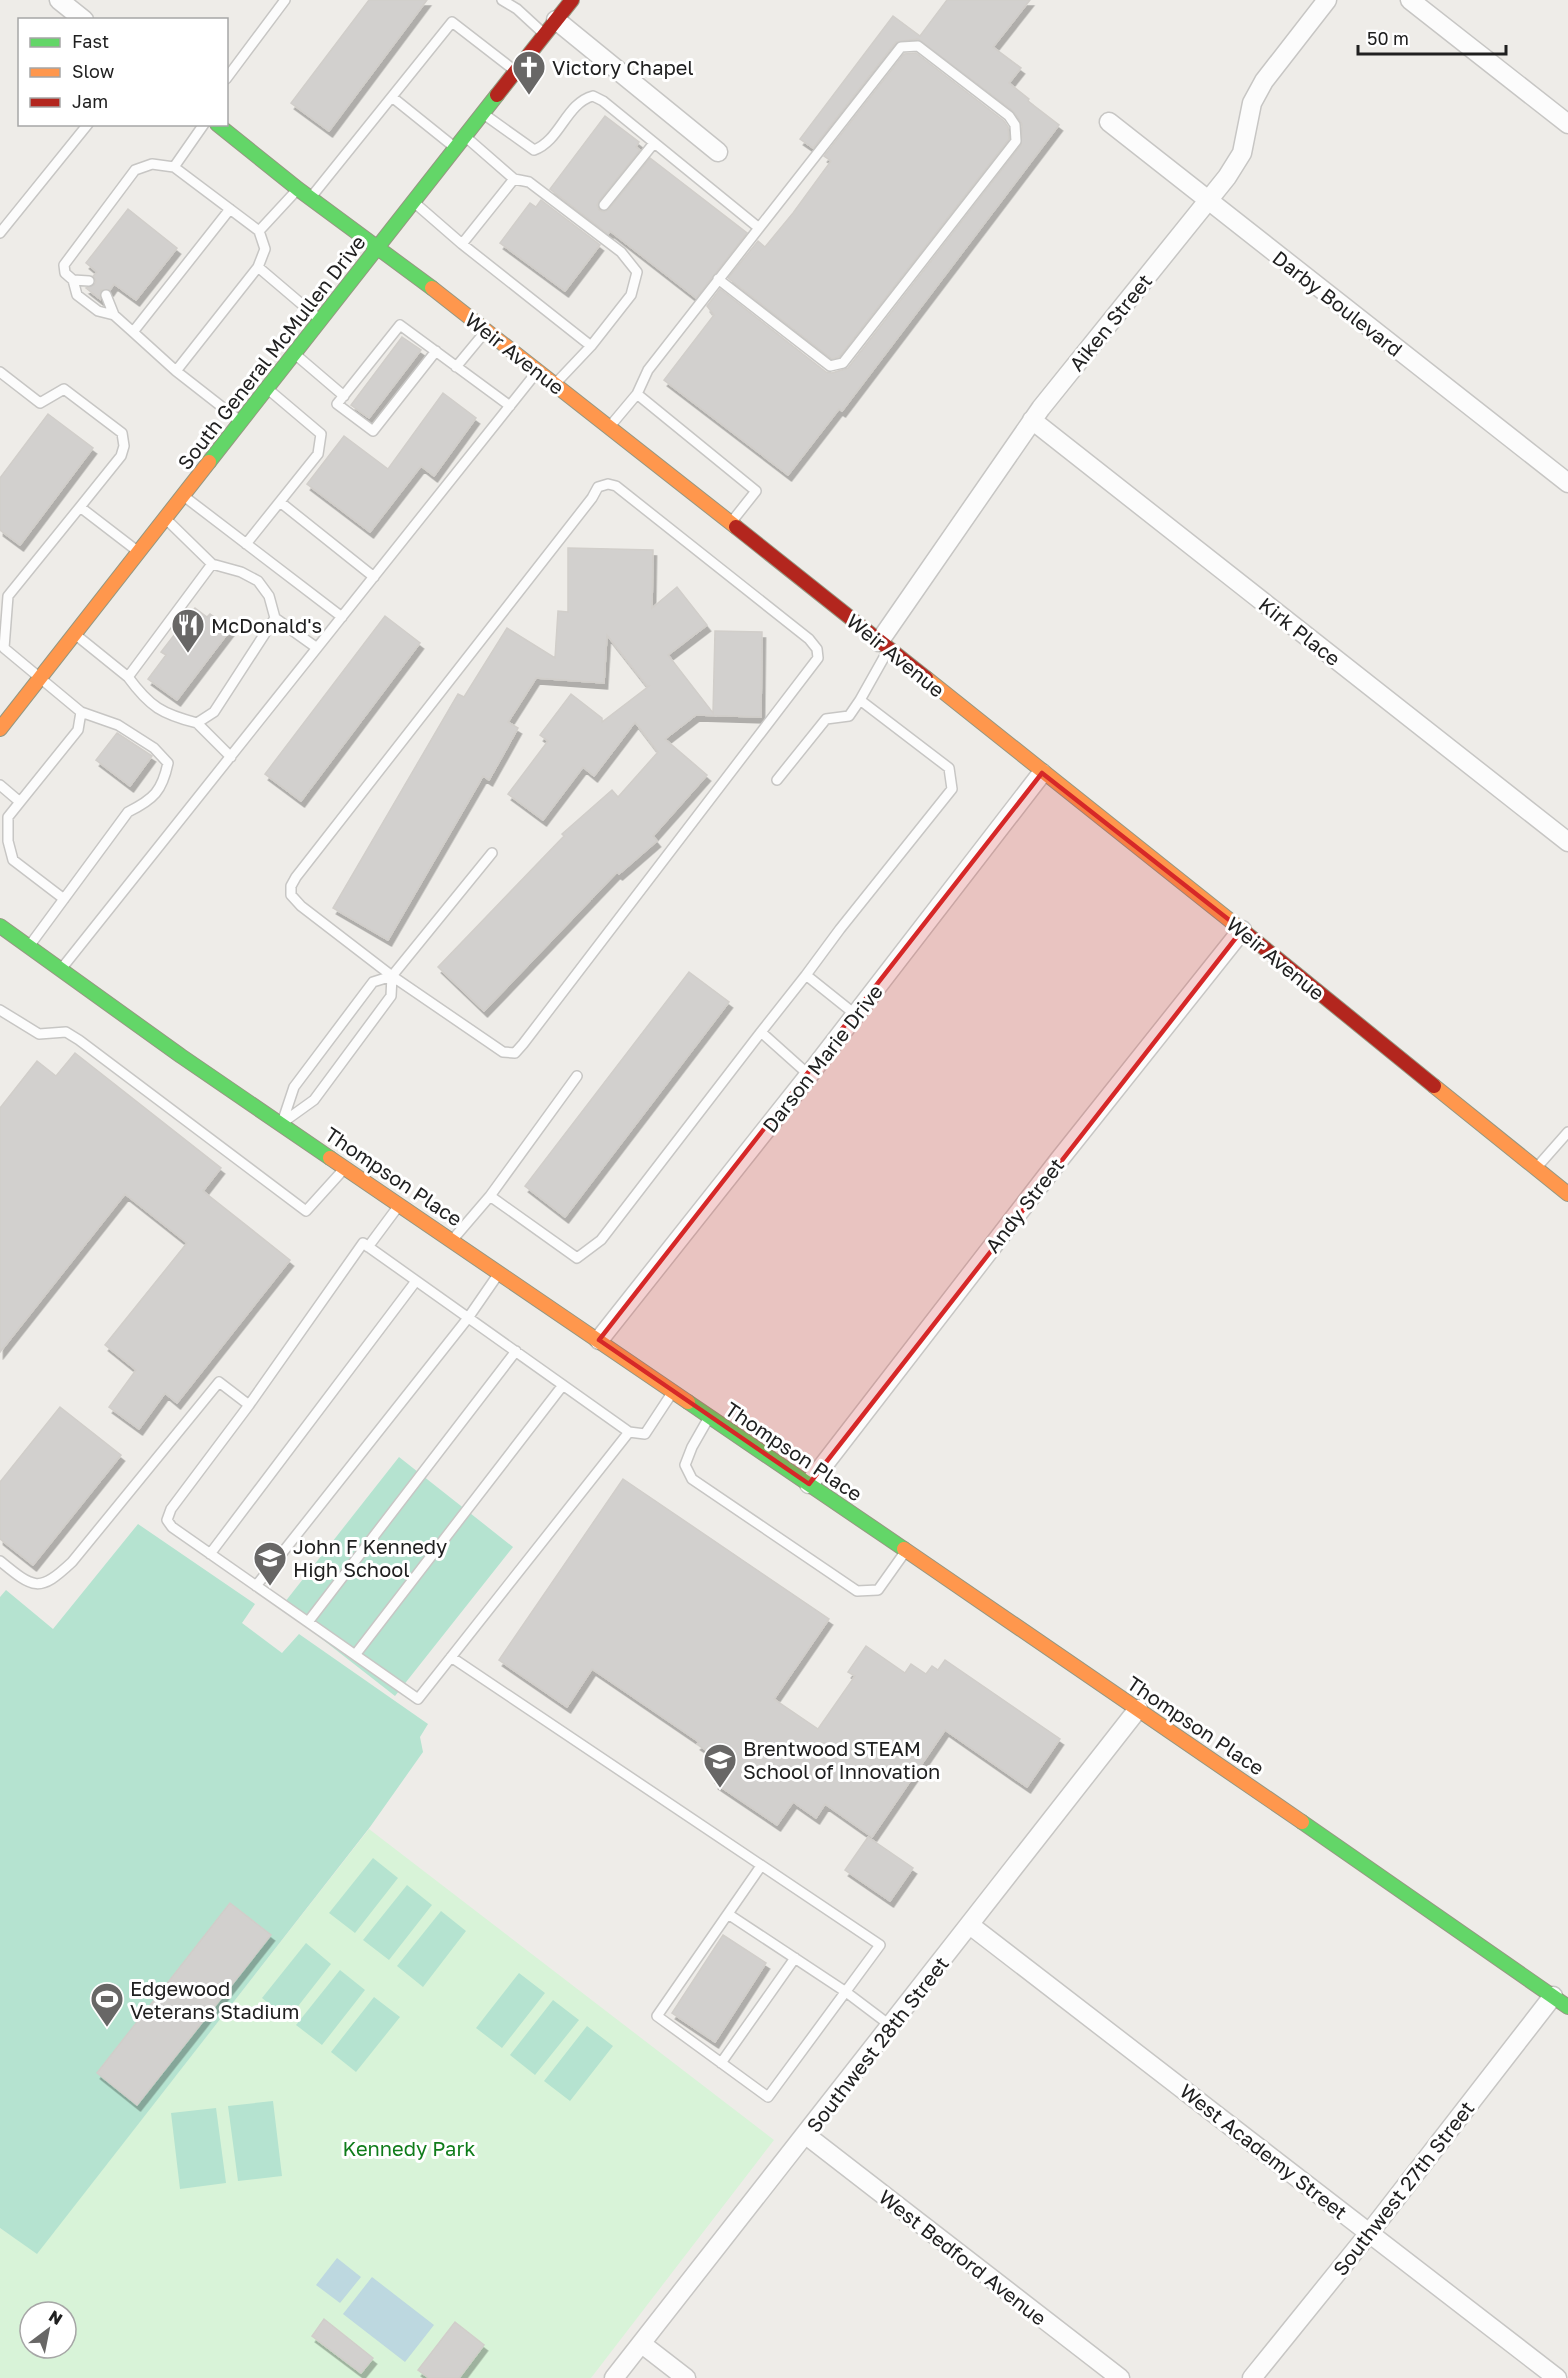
<svg xmlns="http://www.w3.org/2000/svg" width="1568" height="2378" viewBox="0 0 1568 2378" font-family="'Golos Text',sans-serif">
	<defs>
		<filter id="shadow"><feDropShadow dx="3.5" dy="6" stdDeviation="0" flood-color="#0004"/></filter>
	</defs>
	<rect width="100%" height="100%" fill="#eeece8"/>
	<!-- park -->
	<path fill="#d8f3d8" fill-rule="evenodd" d="M369 1829 774 2140 591 2378H0V2228L37 2253ZM30 2312H66V2348H30Z"/>
	<!-- pitch -->
	<path fill="#b5e3d0" d="M399 1457 513 1547 395 1696 281 1607Z
		M138 1524 255 1604 242 1623 282 1653 299 1634 428 1724 420 1737 423 1752 370 1827 37 2254 0 2228V1597L6 1590 53 1629Z
		M373 1858 398 1878 355 1933 329 1913Z
		M407 1885 432 1905 389 1960 363 1940Z
		M441 1911 466 1931 423 1987 397 1966Z
		M306 1943 331 1964 288 2019 262 1998Z
		M340 1970 365 1990 322 2045 296 2025Z
		M519 1973 545 1993 502 2048 476 2028Z
		M374 1997 400 2017 356 2072 331 2052Z
		M553 2000 579 2020 535 2075 510 2055Z
		M587 2026 613 2046 570 2101 544 2081Z
		M273 2101 282 2176 238 2181 228 2106Z
		M216 2108 226 2183 180 2189 171 2113Z"/>
	<!-- water -->
	<path fill="#bdd8e0" d="M337 2258 361 2277 340 2303 316 2285Z
		M372 2277 434 2325 405 2362 343 2314Z"/>
	<!-- building -->
	<path fill="#d2d0ce" stroke="#d1ceca" stroke-width="1.5" filter="url(#shadow)" d="M369 0H427L329 131 291 103Z
		M947 0H1030L993 47 1021 68 1009 83 1029 99 1028 101 1059 125 842 411 839 409 788 475 664 380 714 315 707 306 720 289 826 372 832 373 848 368 1021 145 1022 124 1013 111 918 39 896 42 813 148 800 139 893 16 920 36Z
		M916 53 1004 121 1008 127 1009 139 839 357 832 359 728 278 758 241 765 247 793 213 831 161 824 156 904 54Z
		M605 116 639 142 636 147 640 150 599 201 597 205 599 210 604 212 609 209 650 158 747 233 696 298 610 231 608 234 550 189Z
		M541 200 600 245 565 291 500 243 530 203 536 207Z
		M128 209 177 248 136 300 114 284 110 290H101L100 299 86 288 94 285 96 281 93 276 97 272 86 263Z
		M402 337 421 350 369 418 351 405Z
		M443 393 476 418 434 476 421 466 370 532 307 484 344 436 388 469Z
		M48 414 93 448 20 545 0 530V478Z
		M568 548 653 550 652 608 677 587 707 625 668 655 713 713 715 631 762 632 761 717 696 715 665 739 707 775 653 836 657 841 619 874 617 872 484 1011 438 967 564 836 562 834 612 790 618 797 658 752 635 722 594 776 583 767 543 820 508 794 548 741 540 735 571 694 602 718V722L649 686H647L607 635 604 683 536 678 508 722 518 728 489 780 483 776 388 940 333 908 458 694 464 697 507 628 555 658 558 611 568 612Z
		M195 608 207 617 210 614 231 629 177 700 148 679 166 655 161 652Z
		M385 616 420 643 301 801 265 774Z
		M117 733 152 756 130 786 96 760Z
		M689 972 729 1002 565 1217 525 1186Z
		M75 1053 221 1168 203 1191 290 1260 177 1403 165 1393 139 1429 109 1407 136 1370 105 1345 187 1243 125 1194 0 1352V1108L37 1061 56 1076Z
		M60 1407 121 1455 33 1565 0 1539V1482Z
		M623 1479 829 1619 774 1699 818 1729 855 1676 848 1672 866 1646 905 1673 911 1664 926 1674 932 1666 938 1670 945 1660 1060 1739 1027 1787 945 1730 872 1837 825 1804 816 1818 793 1802 777 1825 715 1783 728 1765 697 1744 699 1742 592 1669 567 1707 499 1660Z
		M868 1837 913 1868 890 1901 845 1870Z
		M230 1903 271 1935 137 2105 97 2073Z
		M723 1935 766 1963 715 2042 672 2013Z
		M324 2319 373 2358 361 2373 312 2336Z
		M455 2322 484 2345 459 2378H429L418 2370Z"/>
	<g fill="none" stroke-linecap="round" stroke-linejoin="round">
		<!-- lane casing -->
		<g stroke="#c7c6c4" stroke-width="12">
			<path id="lane" d="M502 0 517 9 542 32
				M226 79 285 0
				M392 97 453 146
				M485 115 534 150C560 141 566 103 593 96L603 101 759 228 648 370 637 394
				M204 124 174 167 259 231 265 249 258 267 318 318
				M467 138 514 179 529 182 621 252 637 272 631 295 591 346 556 383
				M312 196 452 22 514 70
				M416 204 462 244 514 179
				M604 205 654 143
				M259 231 296 191
				M0 233 88 124
				M462 244 591 346
				M718 279 830 366 843 363 1016 141 1015 125 1009 116 918 46 901 47 759 228
				M73 280 89 281
				M106 295 114 315
				M133 332 114 315 98 311 77 295 73 280 65 273 64 265 135 170 152 164 174 167
				M436 351 373 431 337 404 400 325 510 406
				M296 355 344 396
				M456 367 485 332
				M176 371 133 332 230 209
				M0 372 40 403 64 389 122 433 124 446 121 456 80 507
				M240 421 176 371 258 267
				M611 425 637 394 756 491 733 520
				M608 484 616 486 809 639 817 649 818 658 523 1044 515 1053 503 1052 392 976 301 906 291 895V886L296 877 592 498 598 487Z
				M185 497 342 617
				M280 502 374 577
				M246 544 318 454 321 434 269 390
				M275 618 317 648
				M76 635 128 677 212 564
				M128 677C150 707 162 714 197 723L214 712 275 618 269 596 258 581 241 572 212 564 167 520
				M197 723 231 757
				M777 780 826 719 849 716 860 700
				M0 785 20 802 8 817V841L13 860 64 899
				M20 802 78 730 81 712
				M30 945 128 812C154 799 162 791 168 763L154 748 118 725 81 712 4 648 8 596 80 507 136 550
				M62 968 536 373
				M392 976 391 996 314 1100 282 1123 294 1087 373 982Z
				M392 976 492 853
				M0 1010 39 1034 66 1032 79 1040 306 1211 344 1169
				M856 1015 806 975 840 929 952 789 949 768 860 700 887 652
				M761 1032 806 975
				M1538 1166 1568 1132
				M490 1196 577 1076
				M454 1238 490 1196 577 1258 601 1240 761 1032 809 1075
				M368 1247 397 1208
				M249 1405 363 1243 629 1432
				M708 1419 692 1447 685 1465 692 1479 857 1591 878 1590 905 1552
				M210 1554 416 1281
				M0 1561C34 1589 39 1593 72 1562L219 1382 249 1405 171 1509 167 1520 172 1527 418 1699 629 1432 645 1434 672 1393
				M256 1586 468 1318 497 1276
				M308 1622 516 1351
				M355 1655 563 1385
				M451 1657 880 1945 768 2097 657 2016 761 1866
				M728 1914 846 1992 891 2026
				M721 2063 795 1958"/>
		</g>
		<!-- street casing -->
		<g stroke="#c7c6c4" stroke-width="21">
			<path id="street" d="M59 0 84 20
				M1410 0 1568 124
				M556 20 718 152
				M1109 122 1568 483
				M1032 420 1568 842
				M879 642 1041 408 1227 177 1242 153 1252 103 1264 81 1327 0
				M599 1340 809 1075 1042 773
				M809 1484 1059 1160 1242 930
				M970 1925 1557 2378
				M806 2135 1120 2378
				M642 2344 686 2378
				M614 2378 1138 1709
				M1252 2378 1370 2232 1553 1996"/>
		</g>
		<!-- fast casing -->
		<g stroke="#959781" stroke-width="16">
			<path id="fast" d="M217 124 298 189 432 288
				M209 462 497 95
				M0 926 181 1056 330 1158
				M688 1402 904 1549
				M1302 1822 1568 2007"/>
		</g>
		<!-- slow casing -->
		<g stroke="#959781" stroke-width="16">
			<path id="slow" d="M432 288 736 527
				M926 678 1247 934
				M0 729 209 462
				M1434 1086 1568 1194
				M330 1158 688 1402
				M904 1549 1302 1822"/>
		</g>
		<!-- jam casing -->
		<g stroke="#959781" stroke-width="16">
			<path id="jam" d="M497 95 572 0
				M736 527 926 678
				M1247 934 1434 1086"/>
		</g>
		<!-- lane -->
		<use href="#lane" stroke="#fcfcfc" stroke-width="9"/>
		<!-- street -->
		<use href="#street" stroke="#fcfcfc" stroke-width="18"/>
		<!-- fast -->
		<use href="#fast" stroke="#63d668" stroke-width="14"/>
		<!-- slow -->
		<use href="#slow" stroke="#ff974d" stroke-width="14"/>
		<!-- jam -->
		<use href="#jam" stroke="#b3261e" stroke-width="14"/>
	</g>
	<!-- marked area -->
	<path fill="#d62828" fill-opacity="0.2" stroke="#d62828" stroke-width="4.5" stroke-linejoin="round" d="M1042 773 1242 930 809 1484 599 1340Z"/>
	<!-- icons -->
	<defs>
		<g id="church-pin" transform="scale(1.725)"><path d="M0 17L-7.5 6A9.5 9.5 0 1 1 7.5 6Z" fill="#686766" stroke="#fff"/><path d="M-1.2-6h2.4v3.5h3.3v2.4h-3.3V6h-2.4V-.1h-3.3v-2.4h3.3Z" fill="#fff"/></g>
		<g id="restaurant-pin" transform="scale(1.725)"><path d="M0 17L-7.5 6A9.5 9.5 0 1 1 7.5 6Z" fill="#686766" stroke="#fff"/><path d="M-5-6h1v4h1v-4h1v4h1v-4h1v5L-1.5 .5V6h-2V.5L-5-1ZM5-6V6H3V1.5H1.5Q1.5-4 5-6Z" fill="#fff"/></g>
		<g id="school-pin" transform="scale(1.725)"><path d="M0 17L-7.5 6A9.5 9.5 0 1 1 7.5 6Z" fill="#686766" stroke="#fff"/><path d="M0-5L7-2L0 1L-7-2ZM-4 1L0 2.5L4 1V4Q0 6-4 4Z" fill="#fff"/></g>
		<g id="stadium-pin" transform="scale(1.725)"><path d="M0 17L-7.5 6A9.5 9.5 0 1 1 7.5 6Z" fill="#686766" stroke="#fff"/><path d="M0-5a6.5 5 0 1 0 0 10a6.5 5 0 1 0 0-10ZM-3.5-1.8h7v3.6h-7Z" fill="#fff"/></g>
	</defs>
	<g fill-rule="evenodd">
		<use href="#church-pin" x="529" y="67"/>
		<use href="#restaurant-pin" x="188" y="625"/>
		<use href="#school-pin" x="270" y="1558"/>
		<use href="#school-pin" x="720" y="1760"/>
		<use href="#stadium-pin" x="107" y="1999"/>
	</g>
	<g text-anchor="middle" dominant-baseline="central" stroke-width="6" stroke-linejoin="round" paint-order="stroke">
		<!-- poi labels -->
		<g font-size="20" fill="#202020" stroke="#fff" text-anchor="start">
			<text x="552" y="67">Victory Chapel</text>
			<text x="211" y="625">McDonald's</text>
			<text x="293" y="1546">John F Kennedy<tspan x="293" dy="23">High School</tspan></text>
			<text x="743" y="1748">Brentwood STEAM<tspan x="743" dy="23">School of Innovation</tspan></text>
			<text x="130" y="1988">Edgewood<tspan x="130" dy="23">Veterans Stadium</tspan></text>
		</g>
		<!-- street labels -->
		<g font-size="20" fill="#202020" stroke="#fff">
			<text transform="translate(1338 303) rotate(38)">Darby Boulevard</text>
			<text transform="translate(1110 322) rotate(-51)">Aiken Street</text>
			<text transform="translate(271 352) rotate(-52)">South General McMullen Drive</text>
			<text transform="translate(515 353) rotate(38)">Weir Avenue</text>
			<text transform="translate(1300 631) rotate(38)">Kirk Place</text>
			<text transform="translate(896 655) rotate(39)">Weir Avenue</text>
			<text transform="translate(1276 958) rotate(39)">Weir Avenue</text>
			<text transform="translate(822 1058) rotate(-52)">Darson Marie Drive</text>
			<text transform="translate(394 1176) rotate(34)">Thompson Place</text>
			<text transform="translate(1024 1205) rotate(-52)">Andy Street</text>
			<text transform="translate(794 1451) rotate(34)">Thompson Place</text>
			<text transform="translate(1196 1725) rotate(34)">Thompson Place</text>
			<text transform="translate(877 2044) rotate(-52)">Southwest 28th Street</text>
			<text transform="translate(1264 2151) rotate(38)">West Academy Street</text>
			<text transform="translate(1403 2188) rotate(-52)">Southwest 27th Street</text>
			<text transform="translate(963 2257) rotate(38)">West Bedford Avenue</text>
		</g>
		<!-- park labels -->
		<g font-size="20" fill="#0f7c1a" stroke="#fff">
			<text x="409" y="2148">Kennedy Park</text>
		</g>
	</g>
	<!-- legend -->
	<rect x="18" y="18" width="210" height="108" fill="#ffffff" stroke="#a6a6a6" stroke-width="1.5"/>
	<rect x="30" y="38" width="30" height="9" fill="#63d668" stroke="#a6a6a6" stroke-width="1.5"/>
	<text x="72" y="48" font-size="18" fill="#202020">Fast</text>
	<rect x="30" y="68" width="30" height="9" fill="#ff974d" stroke="#a6a6a6" stroke-width="1.5"/>
	<text x="72" y="78" font-size="18" fill="#202020">Slow</text>
	<rect x="30" y="98" width="30" height="9" fill="#b3261e" stroke="#a6a6a6" stroke-width="1.5"/>
	<text x="72" y="108" font-size="18" fill="#202020">Jam</text>
	<!-- north arrow -->
	<g transform="translate(48 2330) rotate(32)"><circle r="28" fill="#ffffff" stroke="#a6a6a6" stroke-width="1.5"/>
	<path d="M0-4.5L10 22L0 15L-10 22Z" fill="#686766"/>
	<text y="-9" font-size="16" font-weight="bold" text-anchor="middle" fill="#202020">N</text>
	</g>
	<!-- scale -->
	<path d="M1358 45v9h148v-9" fill="none" stroke="#202020" stroke-width="3"/>
	<text x="1367" y="45" font-size="18" fill="#202020" stroke="#ffffff" stroke-width="4.5" paint-order="stroke">50 m</text>
</svg>
